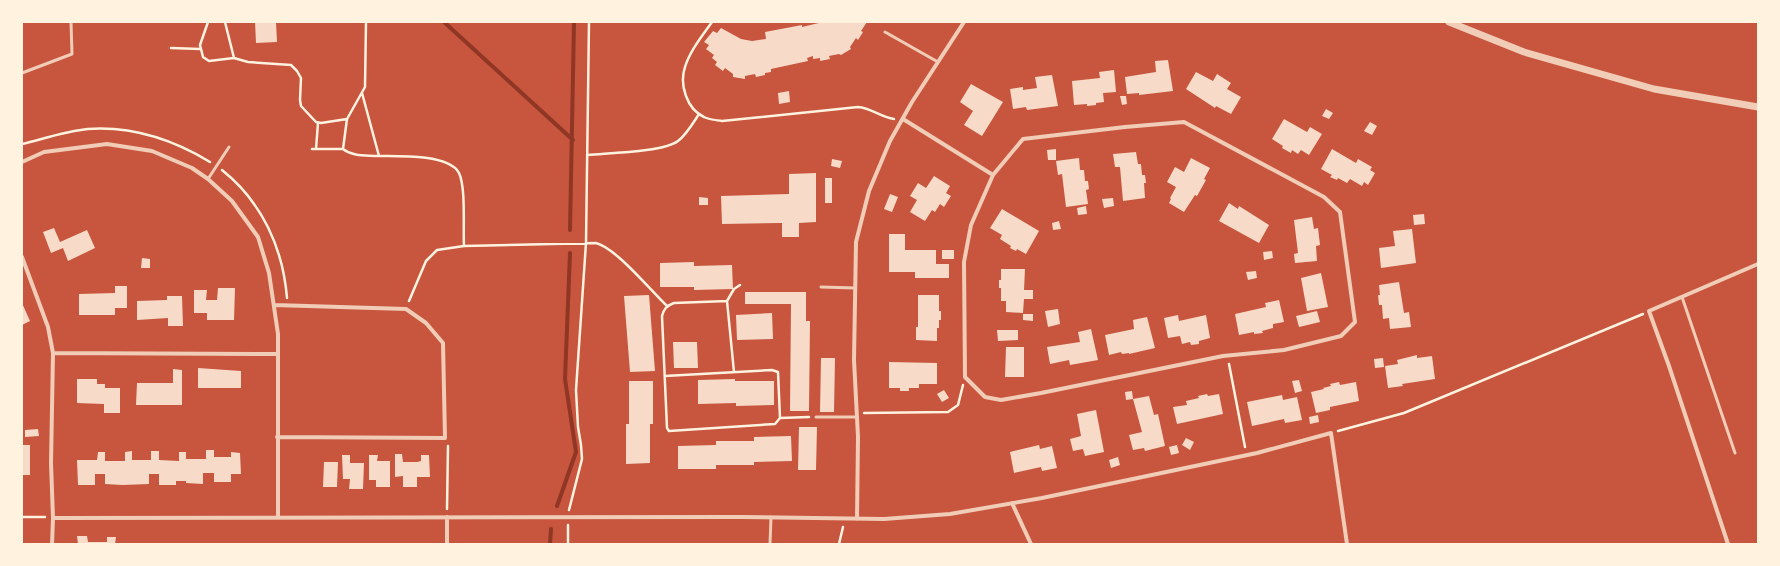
<svg xmlns="http://www.w3.org/2000/svg" width="1780" height="566" viewBox="0 0 1780 566" font-family="'Noto Sans',sans-serif">
	<rect width="100%" height="100%" fill="#c8553d"/>
	<g fill="none" stroke-linecap="round" stroke-linejoin="round">
		<!-- stream -->
		<path stroke="#8f3625" stroke-width="4" d="M444 22 573 140
			M570 230 574 22
			M557 506 576 452 565 379 570 253
			M550 544 551 529"/>
	</g>
	<!-- building -->
	<path fill="#f7dbc8" d="M255 22H276L277 42 256 43Z
		M823 22H867L861 31 863 32 858 40 856 38 850 47 851 49 841 55 839 54 829 56 830 59 820 61V58L813 59V56L807 58 808 61 771 69V72L765 73V75L756 77 755 74 745 76V79L733 77V74L725 68 723 71 715 65 717 62 712 58 714 55 706 49 709 45 704 42 713 31 717 33 721 28 741 39 752 41 766 39 765 32 802 25V27Z
		M1168 60 1173 91 1139 95V93L1127 94 1125 77 1156 72 1155 61Z
		M1114 70 1116 92 1103 93 1104 102 1096 103V105L1087 106V104L1074 105 1072 81 1100 78 1099 72Z
		M1196 72 1213 81 1217 74 1231 83 1227 89 1241 97 1231 114 1216 106 1215 108 1186 89Z
		M1052 75 1058 106 1027 110 1026 107 1013 109 1010 89 1023 87V90L1037 88 1035 77Z
		M971 84 1003 102 982 136 964 125 973 111 960 102Z
		M789 91 790 102 779 104 778 93Z
		M1120 96H1126L1127 104 1122 105Z
		M1326 109 1333 113 1329 119 1322 116Z
		M1284 119 1307 132 1310 127 1322 134 1309 155 1301 150 1298 154 1292 150 1291 153 1282 148 1283 146 1272 139Z
		M1370 122 1377 126 1372 135 1364 131Z
		M1056 149V160H1048L1047 150Z
		M1332 149 1356 163 1358 159 1372 167 1370 170 1375 173 1368 185 1364 182 1362 186 1350 179 1347 183 1338 178 1337 180 1330 177 1332 175 1321 169Z
		M1136 152 1138 164H1141L1142 175H1145L1146 183H1144L1145 198 1123 201 1120 167H1115L1113 154Z
		M1079 158 1080 170H1084L1085 181H1088L1089 189 1086 190 1088 204 1066 207 1062 174 1058 175 1056 161Z
		M1191 158 1210 168 1204 179 1206 180 1197 196 1195 195 1184 212 1169 203 1171 199 1170 198 1176 187 1167 182 1175 167 1184 172Z
		M832 159 842 161 840 168 831 166Z
		M816 173V222L799 223V237H782V223L722 224 721 196 789 194V174Z
		M934 176 950 186 946 193 951 196 944 207 940 204 935 212 932 210 925 221 910 212 917 200 910 196 918 183 926 188Z
		M825 178H832V203H825Z
		M890 194 898 197 892 212 884 209Z
		M699 197 708 198V205H699Z
		M1113 198 1114 206 1104 208 1102 199Z
		M1229 203 1238 209 1239 206 1269 225 1259 243 1219 221Z
		M1086 206 1087 214 1078 215 1077 208Z
		M1002 209 1039 231 1026 254 1017 249 1016 251 1010 248 1011 246 1000 239 1002 235 990 228Z
		M1424 214 1425 224 1414 225 1413 215Z
		M1312 217 1314 229 1318 228 1320 245 1316 246 1317 261 1295 263 1294 254 1298 253 1294 220Z
		M1059 221 1061 229 1053 230 1052 223Z
		M54 228 60 242 87 230 95 248 68 261 63 248 51 253 43 232Z
		M1412 229 1416 263 1381 268 1379 248 1395 246 1393 231Z
		M889 234H905V250H936V264H949V278H915V272H889Z
		M942 250H954V259H942Z
		M1272 251 1273 258 1264 260 1263 252Z
		M142 258 150 259V268H141Z
		M694 262V266L732 265 733 289 694 290V281V287H660V263Z
		M1001 269H1025L1024 290H1033V299H1024L1023 313 1006 312V301H1001V288H999V280H1001Z
		M1256 271 1257 278 1248 280 1246 272Z
		M1321 273 1328 307 1307 311 1301 278Z
		M1399 282 1404 313 1409 312 1411 327 1390 329 1389 318 1383 319 1382 305H1379L1378 295H1380L1379 285Z
		M115 286H127V308H115V315H79V294L115 293Z
		M218 288H235L234 320H207V313H194V290H207L206 300H217Z
		M745 292H806V321H810L809 411H790L791 304H745Z
		M649 295 655 371 630 372 624 296Z
		M918 295H939V311H941V320H939V328H937V341L916 340V327H918Z
		M167 296H182L183 326H168V318L137 320V301L167 300Z
		M1279 300 1284 322 1273 324V328L1262 331 1263 333 1254 334V332L1239 335 1235 314 1266 307 1265 303Z
		M22 303 30 321 22 325Z
		M1058 309 1060 324 1048 327 1045 311Z
		M1317 311 1320 322 1299 327 1296 316Z
		M772 313 773 339 737 340 736 315Z
		M1023 314H1033V321L1023 320Z
		M1178 315 1179 321 1206 315 1210 338 1199 341V344L1191 345 1190 342 1182 344 1180 336 1168 338 1164 318Z
		M1147 317 1155 348 1129 354V353L1122 354 1121 352 1109 355 1105 335 1134 329 1133 320Z
		M1091 329 1098 360 1070 365 1069 360 1050 364 1047 347 1080 342 1078 332Z
		M997 330H1018V340L998 341Z
		M673 342H697L698 368H674Z
		M1006 347H1024V377H1005Z
		M1417 355V358L1432 356 1435 379 1402 384 1403 386 1388 388 1385 366 1398 364 1397 360Z
		M821 358H835L834 412H820Z
		M1383 358 1384 367 1375 368 1374 359Z
		M889 362 937 363V384H919V388H909V391H900V388H889Z
		M198 368 241 371V388H198Z
		M173 369 182 370V405H136L137 383H173Z
		M77 379H97V384H105V388H120V413H104V404L77 403Z
		M735 379V381H774V405L736 406V403L698 404V380Z
		M1299 380 1302 391 1295 393 1292 381Z
		M629 381H653V424H650V463L626 464V424H629Z
		M1339 382 1340 385 1356 382 1359 401 1330 407V410L1316 413 1311 392 1324 389 1323 388 1331 386 1330 384Z
		M944 390 949 398 942 402 937 394Z
		M1132 391 1133 399 1126 400 1125 392Z
		M1207 394 1208 396 1219 394 1223 414 1177 424 1173 407 1187 405 1186 401 1199 398 1198 396Z
		M1282 395 1283 400 1297 397 1302 420 1285 423 1284 419 1252 426 1247 402Z
		M1149 396 1154 415 1158 414 1165 446 1145 451 1144 448 1133 450 1129 435 1142 432 1133 399Z
		M1096 410 1104 452 1085 456 1083 449 1073 451 1070 439 1081 436 1077 414Z
		M1318 415 1319 422 1310 424 1309 417Z
		M799 427H817L816 470H798Z
		M38 429 39 436 25 437V430Z
		M791 436 792 461 754 462V465H716V469H678V446L716 445V441H754V437Z
		M1186 438 1194 442 1190 450 1182 445Z
		M22 445H30V475H22Z
		M1039 445 1040 449 1052 446 1057 468 1042 471 1041 467 1014 473 1010 452Z
		M1177 445 1179 453 1171 455 1169 447Z
		M206 450H214V457H231V452L240 453 241 474H231V482H214V473H203V484L186 483V481H176V485H159V474H149V484L123 485 105 484V474H95V485H78L77 460H97L98 452H105V461H125V452L132 451V460H151V451H159V460L179 461V452H186V459H206Z
		M395 454H402L403 462H417L421 461V455H429L430 477H417V487H403V476L395 477Z
		M342 455H350V463H364L363 489H349L350 479H343Z
		M369 455H378L377 461H390V487H376V480H369Z
		M1118 457 1120 465 1111 468 1109 460Z
		M324 462H338L337 487H323Z
		M77 536H87L88 542H107V537H116L115 544H78Z"/>
	<g fill="none" stroke-linecap="round" stroke-linejoin="round">
		<!-- path -->
		<path stroke="#fff3e0" stroke-width="2.5" d="M208 22 200 45 203 57 209 61 234 58 248 62 291 65 297 71 301 78 300 100 301 106 316 122 321 123 347 119
			M225 22 234 58
			M366 22 365 87 347 119 343 149C353 157 366 155 378 156 397 156 449 154 459 173 466 187 463 229 464 246
			M712 22C702 36 690 51 685 67 679 85 687 109 704 117 710 120 716 120 722 121L858 107C871 108 881 117 894 119
			M171 48 200 49
			M362 93 379 156
			M22 144C43 139 66 131 88 129 132 126 172 139 210 162
			M312 149H343
			M316 149 318 123
			M588 155C608 153 664 152 678 141 687 134 693 123 699 114
			M222 170C262 202 283 248 287 298
			M409 301 426 261 437 250 464 246 596 243C616 248 651 291 667 306
			M727 301 734 372
			M1229 364 1245 447
			M665 376 772 370 778 372 780 418 775 424 669 431 667 428 662 316C664 309 666 306 674 303L727 301 734 289 740 285
			M864 413 948 412 958 405 963 385
			M780 418 809 417
			M1338 431 1404 413 1643 314
			M447 509 448 446
			M569 510 582 459 581 445 578 427 576 390 586 243 589 22
			M22 517H45
			M568 544V525
			M839 544 843 527"/>
		<!-- service -->
		<path stroke="#f1ccb7" stroke-width="3" d="M885 32 938 62
			M22 73 72 54 71 22
			M208 179 229 147
			M821 287 855 288
			M1682 297 1735 453
			M816 417H857
			M770 544 771 517"/>
		<!-- minor -->
		<path stroke="#f1ccb7" stroke-width="4" d="M903 119 993 175 1023 139 1125 127 1184 122 1324 197 1340 212 1355 322 1341 336 1284 350 1223 356 1041 393 1001 400 985 397 965 377 964 262 971 225 993 175
			M22 162 44 152 107 144 152 151 192 168 208 179 232 201 258 237 269 273 278 334V517
			M22 257 48 327 53 353 51 463 53 518 52 544
			M274 305 406 309 426 323 443 343 445 438 277 437
			M53 353 278 354
			M1012 503 1031 544
			M53 518 741 517 884 519 950 514 1042 498 1257 453 1331 433 1347 544
			M857 519 858 437 854 360 856 242 869 191 890 141 912 102 964 22
			M447 544V517
			M1728 544 1669 366 1649 311 1758 264"/>
		<!-- tertiary -->
		<path stroke="#f1ccb7" stroke-width="7" d="M1449 22 1524 52 1654 89 1758 107"/>
	</g>
	<!-- border -->
	<rect width="1780" height="566" fill="none" stroke="#fff3e0" stroke-width="46"/>
</svg>
